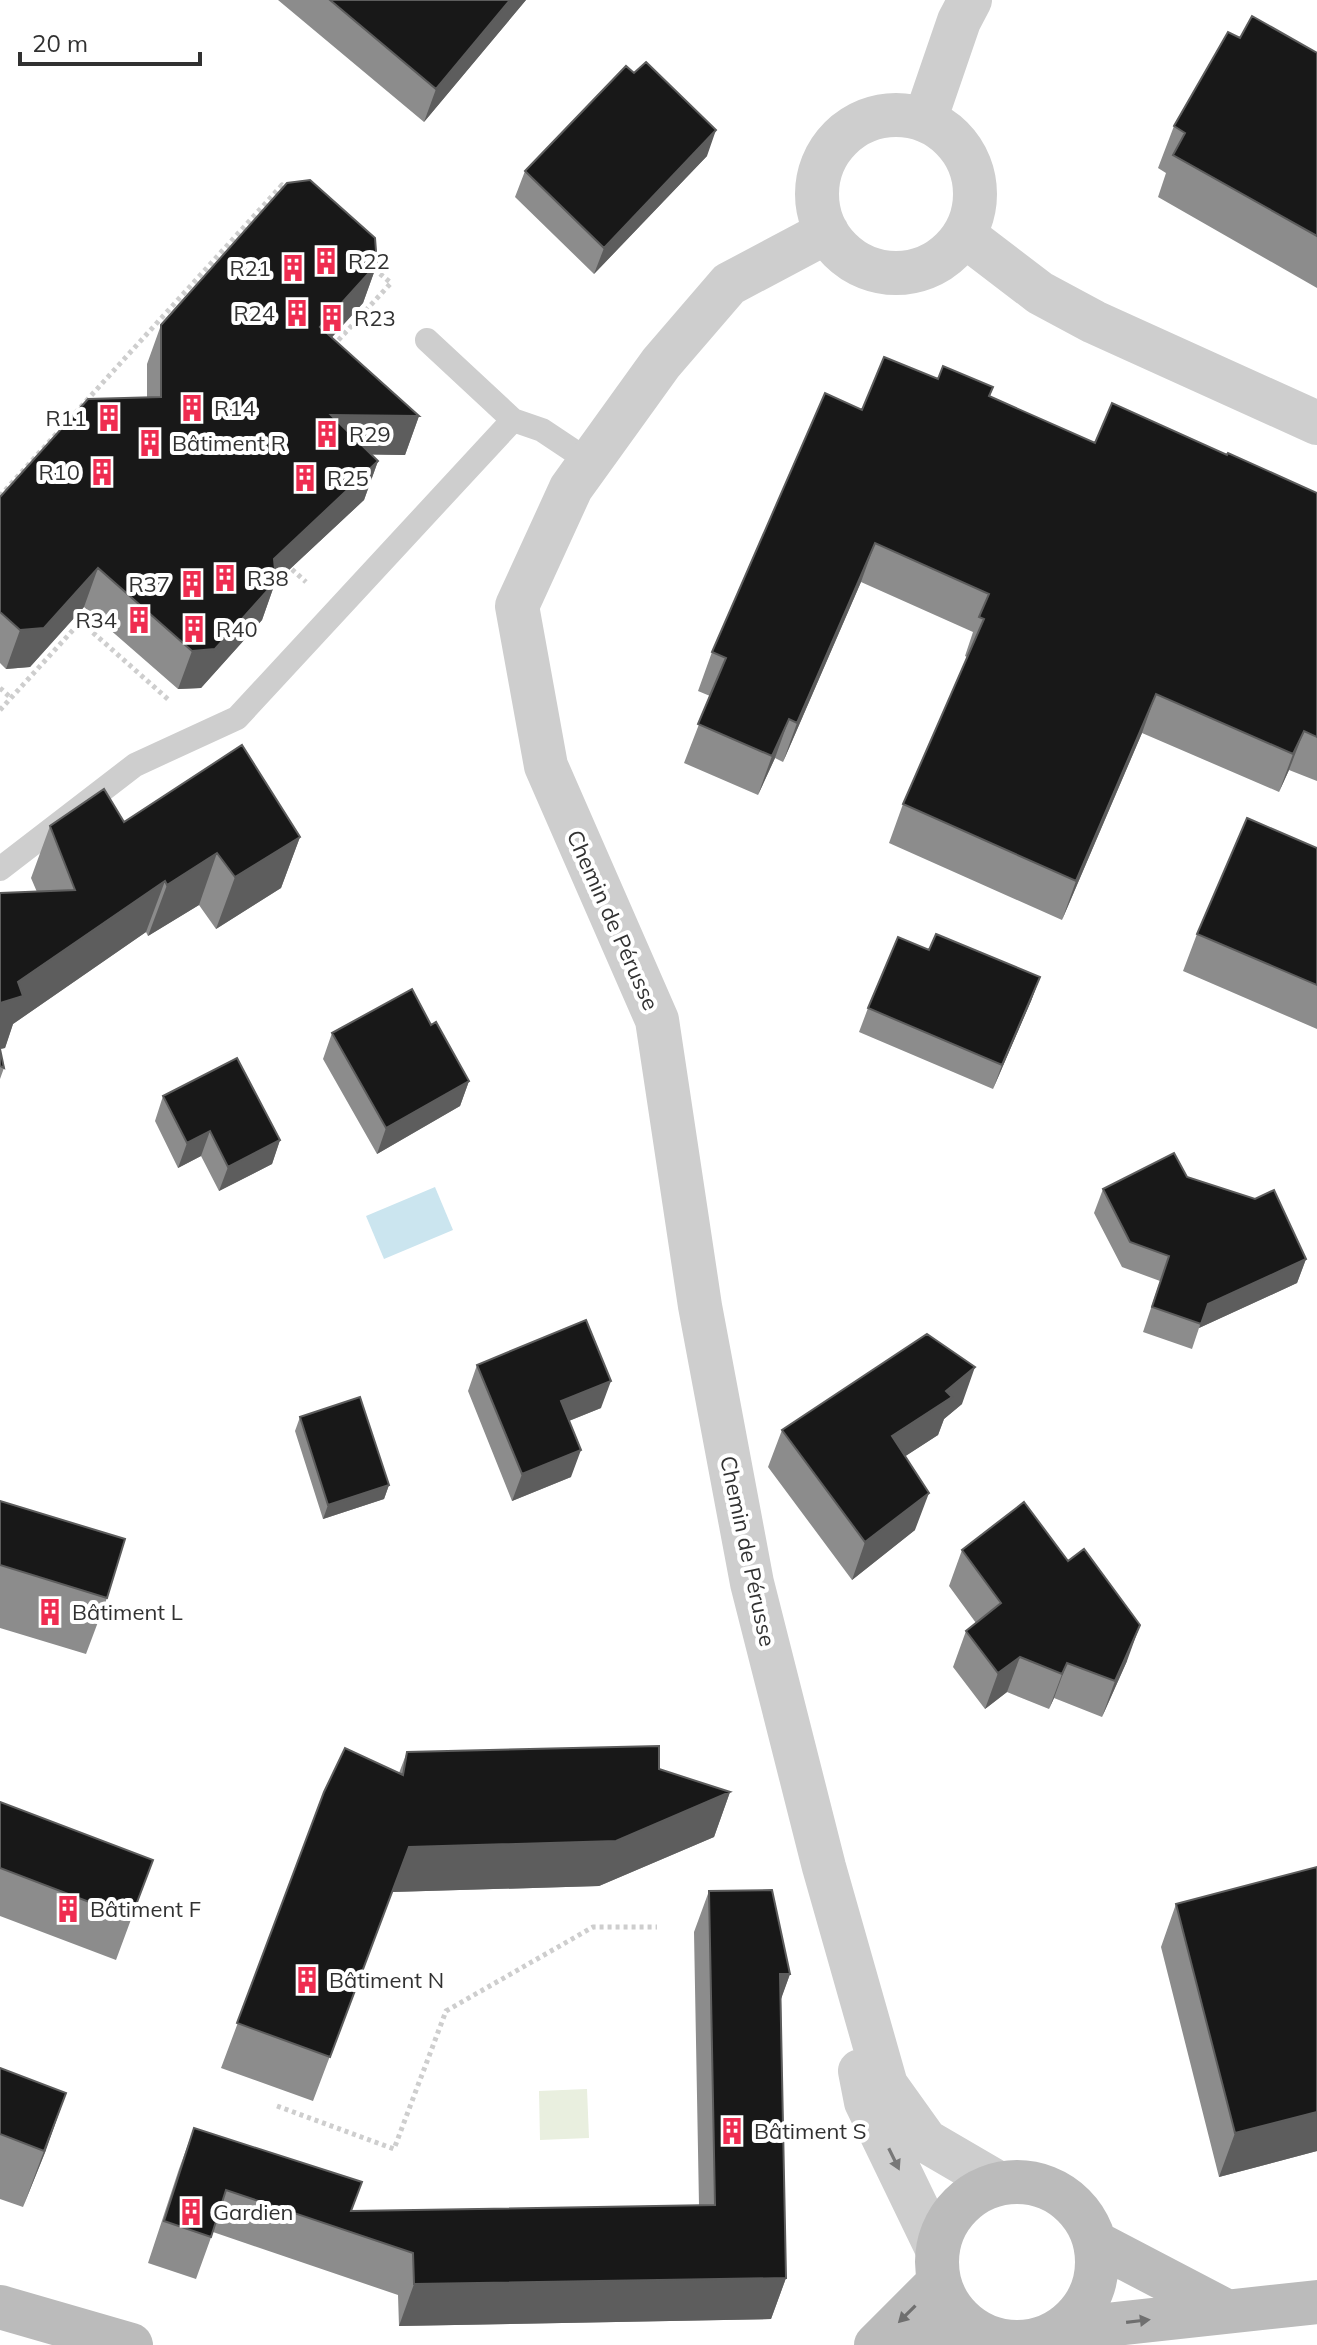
<svg xmlns="http://www.w3.org/2000/svg" width="1317" height="2345" viewBox="0 0 1317 2345" font-family="Mulish,sans-serif">
	<rect width="100%" height="100%" fill="#fff"/>
	<!-- green -->
	<path fill="#e9efdf" d="M587 2089 589 2138 540 2140 539 2091Z"/>
	<!-- water -->
	<path fill="#cbe5ef" d="M435 1187 453 1230 384 1259 366 1216Z"/>
	<g fill="none" stroke-linecap="round" stroke-linejoin="round">
		<!-- path -->
		<path stroke="#cecece" stroke-width="5" stroke-dasharray="4 4" stroke-linecap="butt" d="M333 346 391 283 372 267
			M0 496 282 185 288 190
			M286 564 306 582
			M81 622 170 701
			M0 688 11 698
			M0 710 94 607
			M277 2106 394 2149 446 2011 593 1927H657"/>
		<!-- lane -->
		<path stroke="#cecece" stroke-width="24" d="M513 420 542 430 590 462
			M0 869 135 765 237 718 513 420 427 340"/>
		<!-- street -->
		<path stroke="#cecece" stroke-width="44" d="M817 194a79 79 0 1 1 158 0a79 79 0 1 1-158 0Z
			M925 120 959 21 970 0
			M827 232 729 284 661 363 571 488 517 606 546 766 657 1020 700 1306 752 1583 824 1867 886 2085 926 2141 998 2183
			M964 235 1040 293 1094 322 1317 423
			M860 2071 866 2102 937 2249
			M1034 2345 1037 2341"/>
		<!-- secondary -->
		<path stroke="#bbb" stroke-width="44" d="M937 2262a80 80 0 1 1 160 0a80 80 0 1 1-160 0Z
			M1096 2243 1226 2311
			M0 2307 131 2345
			M1060 2330 1317 2302
			M876 2345 938 2283
			M929 2345 965 2324"/>
	</g>
	<!-- wall -->
	<path fill="#8c8c8c" d="M278 0H526L424 122Z
		M1240 38 1317 53V288L1158 197 1166 173 1158 168 1174 126Z
		M707 156 594 274 515 197 525 171Z
		M377 264 363 303 332 337 419 416 405 455 371 454 378 461 364 500 275 583 262 620 201 688 178 689 84 607 30 667 6 669 0 663V497L147 398V364L161 325Z
		M938 379 993 387 990 396 1095 443 1227 455 1317 493V781L1289 770 1279 792 1142 733 1062 920 889 843 903 804 967 657 965 656 973 632 861 582 783 762 775 758 758 795 684 763 710 696 698 691 712 652 862 410Z
		M124 822 300 837 281 888 216 929 199 905 148 936 146 932 13 1024 5 1048 0 1049 4 1068 0 1079V893L37 892 31 878 50 826Z
		M1317 848V1029L1183 971 1197 934Z
		M929 950 1040 977 1031 1001 993 1089 859 1032 868 1008Z
		M431 1025 469 1081 460 1106 377 1154 323 1059 332 1033Z
		M163 1096 280 1140 272 1164 219 1191 201 1156 178 1168 155 1121Z
		M1187 1177 1306 1259 1297 1283 1199 1328 1192 1349 1143 1332 1160 1281 1122 1267 1094 1213 1103 1189Z
		M477 1365 601 1408 569 1421 571 1477 512 1501 468 1391Z
		M962 1404 944 1419 938 1435 905 1456 915 1530 852 1580 768 1467 782 1430Z
		M300 1417 389 1485 384 1499 323 1519 295 1431Z
		M0 1501 107 1598 86 1654 0 1628Z
		M962 1550 1127 1661 1102 1717 1054 1698 1049 1709 1007 1692 985 1709 953 1667 966 1631 976 1623 949 1586Z
		M407 1752 659 1769 730 1792 714 1837 599 1886 392 1892 313 2101 221 2068 324 1792 399 1773Z
		M0 1802 153 1860 116 1960 0 1916Z
		M709 1891 790 1974 781 1998 786 2278 771 2319 399 2326 398 2295 213 2232 196 2279 148 2263 179 2169 194 2128 351 2211 699 2205 694 1932Z
		M1176 1904 1317 2151 1219 2177 1161 1947Z
		M0 2068 46 2150 23 2207 0 2199Z"/>
	<!-- shaded-wall -->
	<path fill="#5d5d5d" d="M510 0H526L424 122 436 89Z
		M716 130 707 156 594 274 604 248Z
		M377 264 363 303 306 366 320 327Z
		M331 415 419 416 405 455 317 454Z
		M378 461 364 500 275 583 262 620 201 688 178 689 192 651 274 559Z
		M875 543 861 582 783 762 797 723Z
		M98 568 84 607 30 667 6 669 20 630Z
		M1156 694 1142 733 1062 920 1076 881Z
		M789 719 775 758 758 795 772 756Z
		M1304 731 1289 770 1279 792 1293 754Z
		M300 837 281 888 216 929 235 877Z
		M217 853 199 905 148 936 167 885Z
		M165 881 146 932 13 1024 5 1048 0 1049V1003L18 982Z
		M1040 977 1031 1001 993 1089 1002 1065Z
		M469 1081 460 1106 377 1154 386 1128Z
		M210 1131 201 1156 178 1168 187 1143Z
		M280 1140 272 1164 219 1191 228 1167Z
		M1306 1259 1297 1283 1199 1328 1208 1304Z
		M975 1367 962 1404 944 1419 938 1435 878 1474 892 1436Z
		M611 1381 601 1408 551 1428 561 1401Z
		M581 1450 571 1477 512 1501 522 1474Z
		M389 1485 384 1499 323 1519 328 1505Z
		M929 1493 915 1530 852 1580 865 1542Z
		M1140 1625 1127 1661 1102 1717 1115 1681Z
		M1020 1657 1007 1692 985 1709 998 1673Z
		M1067 1663 1054 1698 1049 1709 1062 1674Z
		M730 1792 714 1837 599 1886 392 1892 313 2101 409 1847Z
		M780 1974H790L775 2016Z
		M66 2093 46 2150 23 2207 44 2151Z
		M1317 2112V2151L1219 2177 1235 2133Z
		M786 2278 771 2319 399 2326 414 2284Z"/>
	<!-- building -->
	<path fill="#181818" stroke="#5d5d5d" stroke-width="2" d="M330 0H510L436 89Z
		M1252 16 1317 53V236L1173 155 1185 133 1174 126 1228 32 1240 38Z
		M646 62 716 130 604 248 525 171 626 66 634 73Z
		M310 180 375 238 377 264 320 327 419 416 331 415 378 461 274 559 276 581 215 649 192 651 98 568 44 628 20 630 0 612V497L88 399 161 397V325L287 183Z
		M884 357 938 379 943 366 993 387 989 396 1095 443 1112 403 1227 455 1228 453 1317 493V737L1304 731 1293 754 1156 694 1076 881 903 804 984 619 979 617 989 594 875 543 797 723 789 719 772 756 698 724 726 658 712 652 825 393 862 410Z
		M242 745 300 837 235 877 217 853 167 885 165 881 18 982 23 996 0 1003V893L75 890 50 826 104 789 124 822Z
		M1247 818 1317 848V985L1197 934Z
		M936 934 1040 977 1002 1065 868 1008 898 937 929 950Z
		M412 989 431 1025 436 1022 469 1081 386 1128 332 1033Z
		M0 1049 4 1068 0 1066Z
		M237 1058 280 1140 228 1167 210 1131 187 1143 163 1096Z
		M1174 1153 1187 1177 1255 1199 1274 1190 1306 1259 1208 1304 1201 1324 1152 1307 1169 1256 1130 1242 1103 1189Z
		M586 1320 611 1381 561 1401 581 1450 522 1474 477 1365Z
		M927 1334 975 1367 946 1391 952 1397 892 1436 929 1493 865 1542 782 1430Z
		M360 1397 389 1485 328 1505 300 1417Z
		M0 1501 125 1539 107 1598 0 1565Z
		M1024 1502 1068 1561 1084 1549 1140 1625 1115 1681 1067 1663 1062 1674 1020 1657 998 1673 966 1631 1001 1603 962 1550Z
		M659 1746V1769L730 1792 616 1841 409 1847 330 2057 237 2023 324 1792 345 1748 403 1775 407 1752Z
		M0 1802 153 1860 131 1918 0 1868Z
		M1317 1867V2112L1235 2133 1176 1904Z
		M772 1890 790 1974H780L786 2278 414 2284 413 2253 226 2190 211 2237 164 2221 194 2128 362 2182 351 2211 715 2205 709 1891Z
		M0 2068 66 2093 44 2151 0 2134Z"/>
	<!-- one-way arrows -->
	<defs><path id="oneway-solid" d="M-6-.8H1V-3.2L6.5 0L1 3.2V.8H-6Z" transform="scale(2)"/></defs>
	<use fill="#787878" href="#oneway-solid" transform="translate(894 2159) rotate(64)"/>
	<g fill="#6f6f6f">
		<use href="#oneway-solid" transform="translate(907 2314) rotate(135)"/>
		<use href="#oneway-solid" transform="translate(1138 2321) rotate(-7)"/>
	</g>
	<!-- icons -->
	<defs>
		<g id="building-bare" transform="scale(2.16)"><path d="M-4-6H4V6H1V3H-1V6H-4ZM-2.5-4.3h1.7v1.8h-1.7ZM.8-4.3h1.7v1.8H.8ZM-2.5-1h1.7V.8h-1.7ZM.8-1h1.7V.8H.8Z" fill="#ef2c50" stroke="#fff" stroke-width="2.5" paint-order="stroke"/></g>
	</defs>
	<g fill-rule="evenodd">
		<use href="#building-bare" x="326" y="261"/>
		<use href="#building-bare" x="293" y="268"/>
		<use href="#building-bare" x="297" y="313"/>
		<use href="#building-bare" x="332" y="318"/>
		<use href="#building-bare" x="192" y="408"/>
		<use href="#building-bare" x="109" y="418"/>
		<use href="#building-bare" x="327" y="434"/>
		<use href="#building-bare" x="150" y="443"/>
		<use href="#building-bare" x="102" y="472"/>
		<use href="#building-bare" x="305" y="478"/>
		<use href="#building-bare" x="225" y="578"/>
		<use href="#building-bare" x="192" y="584"/>
		<use href="#building-bare" x="139" y="620"/>
		<use href="#building-bare" x="194" y="629"/>
		<use href="#building-bare" x="50" y="1612"/>
		<use href="#building-bare" x="68" y="1909"/>
		<use href="#building-bare" x="307" y="1980"/>
		<use href="#building-bare" x="732" y="2131"/>
		<use href="#building-bare" x="191" y="2212"/>
	</g>
	<g text-anchor="middle" dominant-baseline="central" stroke-width="8" stroke-linejoin="round" paint-order="stroke">
		<!-- poi labels -->
		<g font-size="22" fill="#313131" stroke="#fff" text-anchor="start">
			<text x="348" y="261">R22</text>
			<text x="271" y="268" text-anchor="end">R21</text>
			<text x="275" y="313" text-anchor="end">R24</text>
			<text x="354" y="318">R23</text>
			<text x="214" y="408">R14</text>
			<text x="87" y="418" text-anchor="end">R11</text>
			<text x="349" y="434">R29</text>
			<text x="172" y="443">Bâtiment R</text>
			<text x="80" y="472" text-anchor="end">R10</text>
			<text x="327" y="478">R25</text>
			<text x="247" y="578">R38</text>
			<text x="170" y="584" text-anchor="end">R37</text>
			<text x="117" y="620" text-anchor="end">R34</text>
			<text x="216" y="629">R40</text>
			<text x="72" y="1612">Bâtiment L</text>
			<text x="90" y="1909">Bâtiment F</text>
			<text x="329" y="1980">Bâtiment N</text>
			<text x="754" y="2131">Bâtiment S</text>
			<text x="213" y="2212">Gardien</text>
		</g>
		<!-- street labels -->
		<g font-size="22" fill="#313131" stroke="#fff">
			<text transform="translate(613 920) rotate(66)">Chemin de Pérusse</text>
			<text transform="translate(748 1551) rotate(78)">Chemin de Pérusse</text>
		</g>
	</g>
	<!-- scale -->
	<path d="M20 52v12h180v-12" fill="none" stroke="#313131" stroke-width="4"/>
	<text x="32" y="52" font-size="24" fill="#313131" stroke="#ffffff" stroke-width="6" paint-order="stroke">20 m</text>
</svg>
